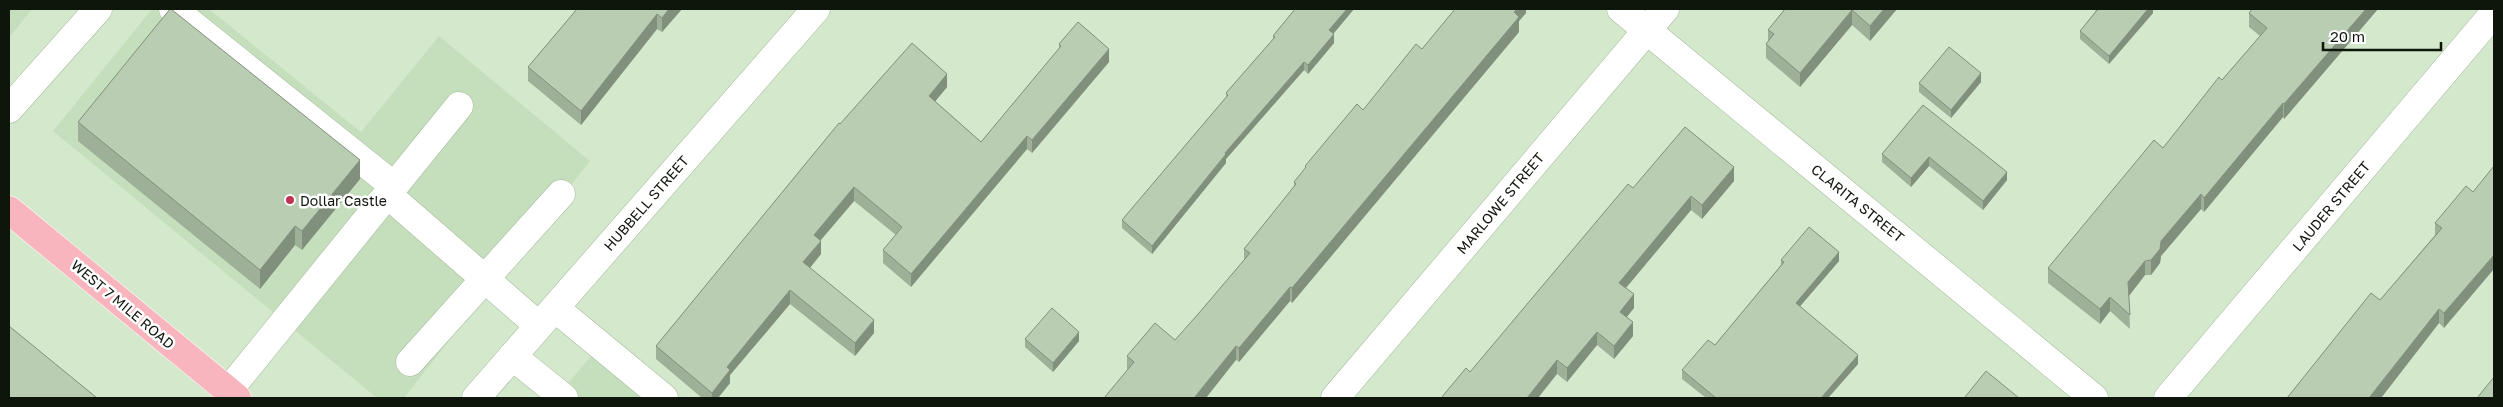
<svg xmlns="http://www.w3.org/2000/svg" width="2503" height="407" viewBox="0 0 2503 407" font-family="'Golos Text',sans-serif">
	<rect width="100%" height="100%" fill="#d4e9cc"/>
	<!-- built -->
	<path fill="#c5dfbc" d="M9 9H32L9 38Z
		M152 9H209L361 132 439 36 590 161 404 398H377L53 131Z
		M591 356 643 398H556Z"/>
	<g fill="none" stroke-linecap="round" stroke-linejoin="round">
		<!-- minor casing -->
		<g stroke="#a4b99d" stroke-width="29">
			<path id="minor" d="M173 9 394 186
				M1621 9 2094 398
				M9 109 98 9
				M387 194 539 326
				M555 308 664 398
				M512 356 564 398
				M410 362 561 194
				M228 391 459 106
				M476 398 816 9
				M1335 398 1665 9
				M2168 398 2494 13"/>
		</g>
		<!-- major casing -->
		<g stroke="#fff" stroke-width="29">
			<path id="major" d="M9 210 237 398"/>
		</g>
		<!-- minor -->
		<use href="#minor" stroke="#fff" stroke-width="28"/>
		<!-- major -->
		<use href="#major" stroke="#f9b5be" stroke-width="28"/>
	</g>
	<!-- wall -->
	<path fill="#9eb098" d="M577 9H682L662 32 657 29 581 125 528 81V67Z
		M1295 9H1354L1333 34 1334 43 1308 74 1304 70 1226 159V163L1152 254 1122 228V220L1226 98V93L1273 39V36Z
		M1526 9V13L1519 21V32L1292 303 1290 301 1239 362 1236 360 1127 370V356L1175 340 1199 313 1244 260V249L1294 187V182L1305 169V166L1363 110 1422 49Z
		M1785 9H1897L1870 41 1852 25 1800 87 1766 58V44L1768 41V30Z
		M2094 9H2153V13L2109 64 2080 39V31L2096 11Z
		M2252 9H2378L2284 119 2283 117 2204 212 2201 209 2161 256 2160 263 2151 275H2145L2129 296 2130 329 2110 311 2100 324 2048 283V268L2163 148 2260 36 2249 27V13Z
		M1059 44 1109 62 1032 153 1027 149 911 287 883 263V250L896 235 854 201 820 241 821 254 810 268 874 333 855 356 790 304 730 375V383L718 398H702L656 359V346L840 124 947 87 935 101 981 142 1059 49Z
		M1981 82 1951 118 1919 92V83Z
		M1923 105 2007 180 1983 210 1929 166 1911 187 1882 162V154Z
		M78 122 360 179 302 250 295 245 260 289 78 141Z
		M1734 181 1702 219 1691 210 1626 288 1634 308 1627 317 1633 336 1614 359 1597 345 1567 382 1557 374 1470 372 1633 188Z
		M2473 192 2444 328 2439 323 2381 398H2287L2380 300 2435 235V223Z
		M1781 260 1839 261 1800 306 1858 364 1828 398H1706L1682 379V370L1715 345 1781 265Z
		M1025 339 1079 341 1053 372 1025 347Z"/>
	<!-- shaded-wall -->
	<path fill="#81907c" d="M669 9H682L662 32V18Z
		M1347 9H1354L1329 39V30Z
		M1517 9H1526V13L1519 21V32L1292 303V288Z
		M1884 9H1897L1870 41V26Z
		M2148 9H2153V13L2109 64V56Z
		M2366 9H2378L2284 119V104Z
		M1852 10V25L1800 87V73Z
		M657 14V29L581 125V111Z
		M1334 34V43L1308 74V65Z
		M1109 49V62L1032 153V140Z
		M1304 62V70L1226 159V163L1152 254V246L1225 153Z
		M1981 73V82L1951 118V110Z
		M947 74V87L929 109V96Z
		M2283 103V117L2204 212V198Z
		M1027 136V149L911 287V274Z
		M1929 157V166L1911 187V178Z
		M360 160V179L302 250V231Z
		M1734 167V181L1702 219V205Z
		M2007 172V180L1983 210V201Z
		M854 187V201L814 248V235Z
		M2201 194V209L2161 256 2160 263 2151 275V260L2161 241Z
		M1691 196V210L1619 296V283Z
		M295 226V245L260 289V270Z
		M821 241V254L803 276V262Z
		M1839 252V261L1796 311V303Z
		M2494 255V269L2444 328V313Z
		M2145 261V275L2128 297V282Z
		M1290 287V301L1239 362V348Z
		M790 290V304L730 375V383L718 398H712V393L727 367Z
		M1634 294V308L1620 325V312Z
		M2110 297V311L2100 324V309Z
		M2439 309V323L2381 398H2369Z
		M874 320V333L855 356V343Z
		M1633 322V336L1614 359V346Z
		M1079 332V341L1053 372V363Z
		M1597 332V345L1567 382V368Z
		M1236 346V360L1206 398H1194Z
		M1858 355V364L1828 398H1821Z
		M1557 360V374L1538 398H1527Z"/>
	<!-- building -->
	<path fill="#b8cdb1" stroke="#81907c" d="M170 9H171L360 160 302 231 295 226 260 270 78 122Z
		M577 9H669L662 18 657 14 581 111 528 67Z
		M1295 9H1347L1329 30 1334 34 1308 65 1304 62 1225 153 1226 154 1152 246 1122 220 1228 95 1226 93 1275 37 1273 36Z
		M1455 9H1517L1514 12 1519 17 1292 288 1290 287 1239 348 1236 346 1194 398H1104L1134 362 1127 356 1155 323 1175 340 1199 313 1250 253 1244 249 1296 184 1294 182 1306 167 1305 166 1357 104 1363 110 1416 44 1422 49Z
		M1785 9H1884L1870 26 1852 10 1800 73 1766 44 1774 34 1768 30Z
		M2098 9H2148L2109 56 2080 31Z
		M2252 9H2366L2284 104 2283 103 2204 198 2201 194 2161 241 2160 249 2151 260 2145 261 2128 282 2130 315 2110 297 2100 309 2048 268 2154 140 2163 148 2219 77 2222 80 2267 28 2249 13Z
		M1078 22 1109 49 1032 140 1027 136 911 274 883 250 902 227 854 187 814 235 821 241 803 262 874 320 855 343 790 290 727 367 730 370 712 393 656 346 839 123 840 124 912 43 947 74 929 96 981 142 1061 46 1059 44Z
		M1949 47 1981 73 1951 110 1919 83Z
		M1923 105 2007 172 1983 201 1929 157 1911 178 1882 154Z
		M1685 127 1734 167 1702 205 1691 196 1619 283 1634 294 1620 312 1633 322 1614 346 1597 332 1567 368 1557 360 1527 398H1441L1466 368 1470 372 1628 184 1633 188Z
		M2494 166V255L2444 313 2439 309 2369 398H2287L2371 293 2380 300 2442 228 2435 223 2466 186 2473 192Z
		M1809 227 1839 252 1796 303 1858 355 1821 398H1716L1682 370 1708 340 1715 345 1784 262 1781 260Z
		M1052 308 1079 332 1053 363 1025 339Z
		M9 326 97 398H9Z
		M1986 371 2019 398H1967L1965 397Z
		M2494 377V398H2477Z"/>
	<!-- markers -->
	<circle fill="#c23253" stroke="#fff" stroke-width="2" cx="290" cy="200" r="5"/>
	<g text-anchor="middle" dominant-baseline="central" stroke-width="5" stroke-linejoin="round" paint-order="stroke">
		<!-- poi labels -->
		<g font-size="14" fill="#0e150b" stroke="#fff" text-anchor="start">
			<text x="300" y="200">Dollar Castle</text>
		</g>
		<!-- street labels -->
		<g font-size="14" fill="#0e150b" stroke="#fff">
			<text transform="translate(646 203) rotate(-49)">HUBBELL STREET</text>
			<text transform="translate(1500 203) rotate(-50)">MARLOWE STREET</text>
			<text transform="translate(1858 203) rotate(39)">CLARITA STREET</text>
			<text transform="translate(2331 206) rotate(-50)">LAUDER STREET</text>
			<text transform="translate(123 304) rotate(40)">WEST 7 MILE ROAD</text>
		</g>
	</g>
	<!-- border -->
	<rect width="2503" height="407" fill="none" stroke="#0e150b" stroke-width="20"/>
	<!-- scale -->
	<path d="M2323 42v8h118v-8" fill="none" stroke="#0e150b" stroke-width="2.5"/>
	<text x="2330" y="42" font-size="15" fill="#0e150b" stroke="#ffffff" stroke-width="4" paint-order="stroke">20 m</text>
</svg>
